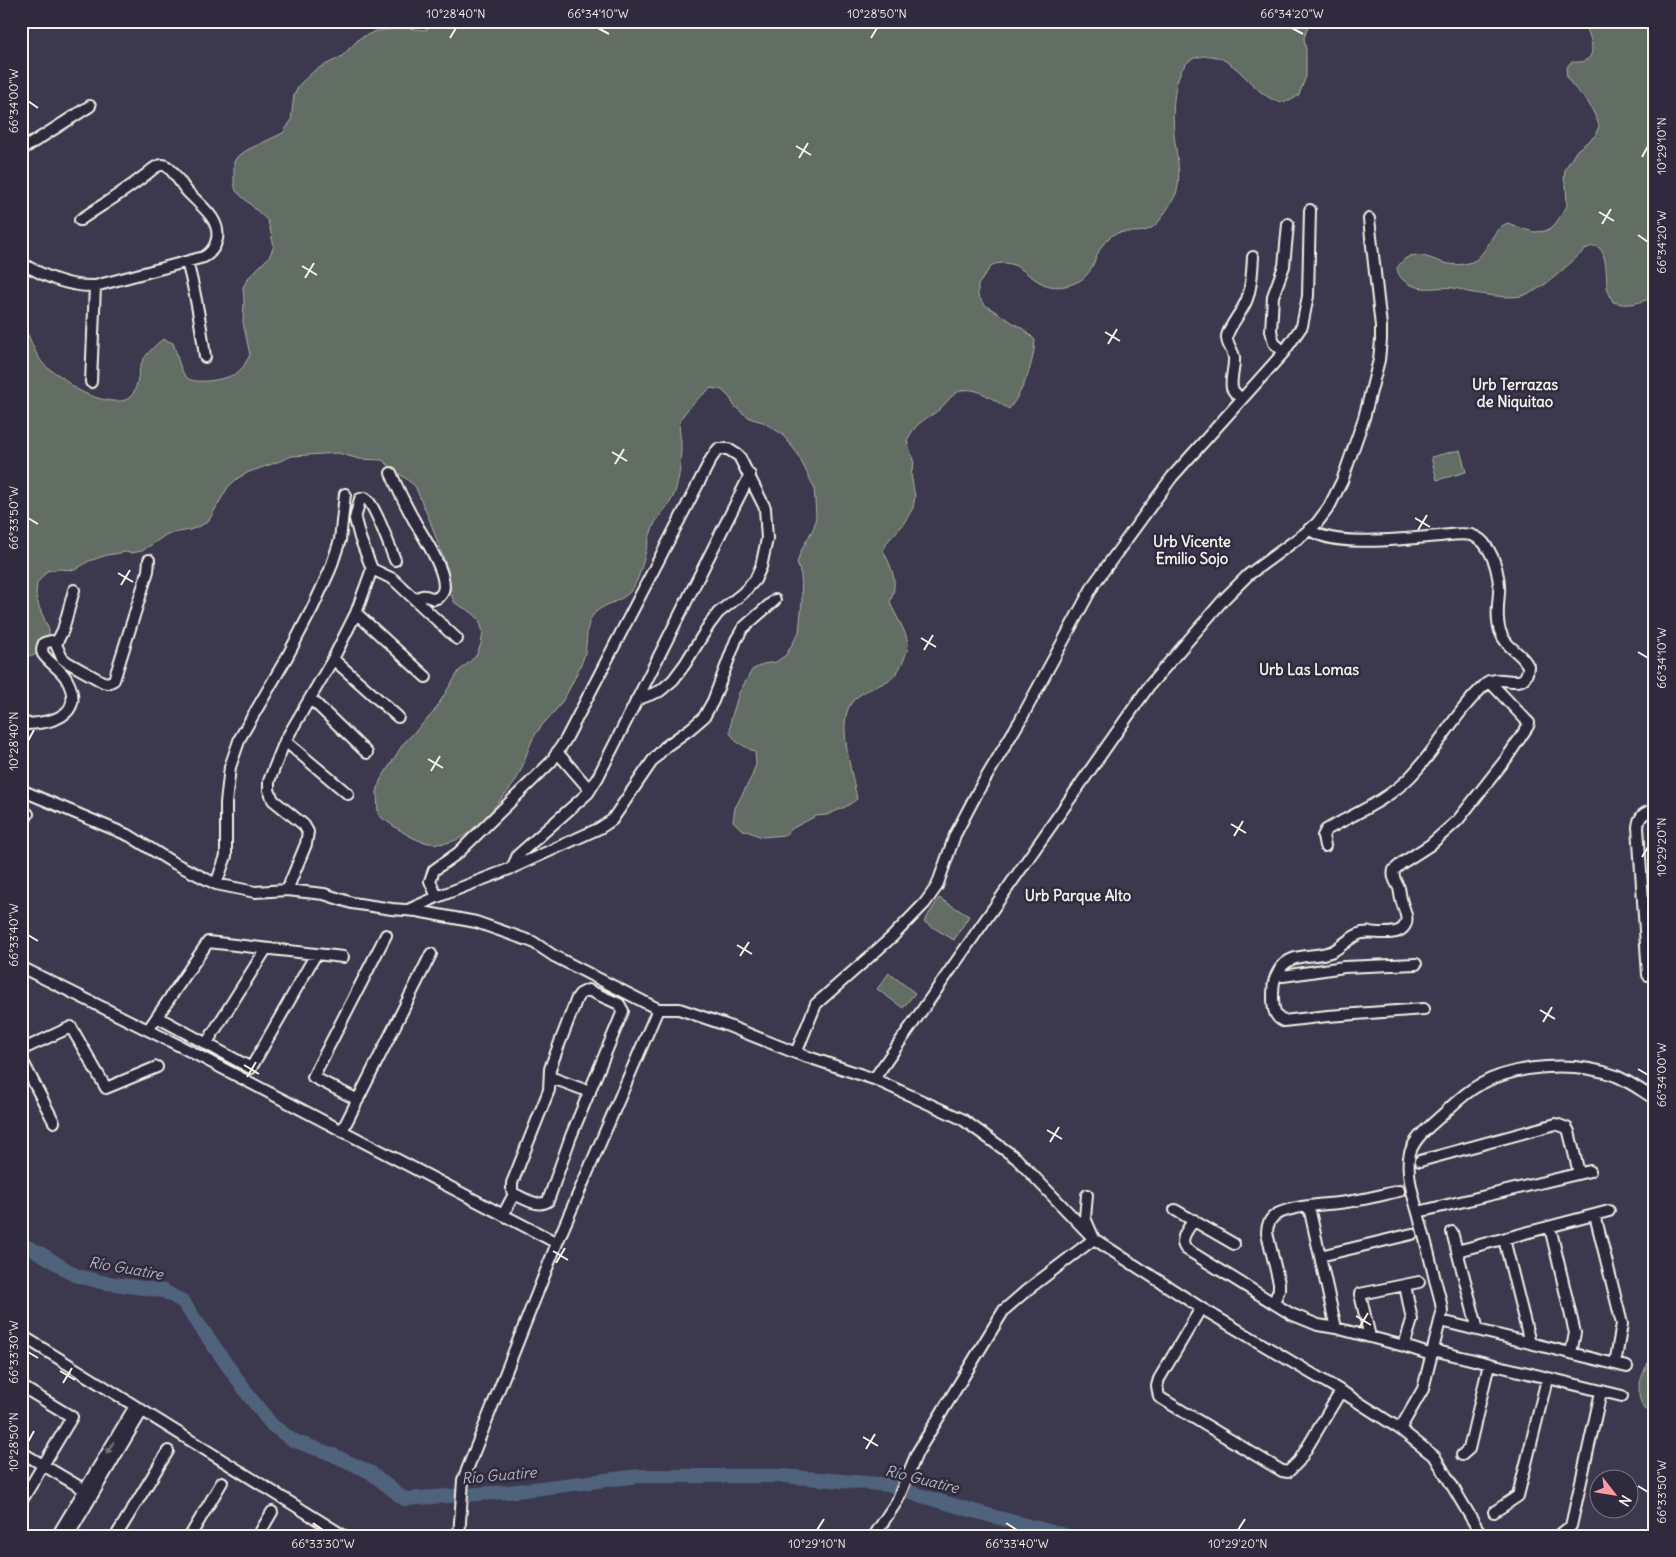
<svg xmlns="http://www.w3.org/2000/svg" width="1676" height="1557" viewBox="0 0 1676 1557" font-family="Delius,sans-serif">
	<rect width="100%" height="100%" fill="#3c384e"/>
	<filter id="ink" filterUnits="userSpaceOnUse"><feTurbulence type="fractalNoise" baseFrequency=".02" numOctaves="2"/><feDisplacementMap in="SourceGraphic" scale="10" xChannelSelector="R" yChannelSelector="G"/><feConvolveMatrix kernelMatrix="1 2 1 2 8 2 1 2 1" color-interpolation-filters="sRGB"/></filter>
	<g filter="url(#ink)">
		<!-- green -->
		<path fill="#626e63" stroke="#abb0a6" d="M442 21H1310L1304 38 1306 50V76L1299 95C1296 97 1292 100 1289 101 1258 109 1239 52 1205 56 1199 57 1193 57 1188 62 1171 76 1172 122 1175 142 1177 157 1181 175 1177 191 1175 198 1164 214 1160 220 1143 242 1124 224 1109 238 1089 256 1099 279 1065 286 1035 292 1025 262 1003 263 999 263 995 264 992 265L978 285V296L985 305 1026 331 1035 340C1034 363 1024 390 1009 409 994 401 974 382 956 393 948 398 944 407 936 412 921 422 915 424 907 441L914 463 911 474 915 497 913 508 902 526 888 541 883 550C892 569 899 581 890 602 895 616 906 629 908 644 908 649 906 655 904 659 901 666 897 674 892 678 877 689 853 691 847 712 840 734 853 776 857 799L847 806 827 815 816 816 793 828 785 835 762 837 741 829 733 821 735 808 752 776 756 764 755 752 737 742 730 733 731 719 739 693 752 670 763 664 776 662 786 655 799 632 802 602 801 575 797 563 801 551 814 527 816 515 814 487 797 453 782 434 763 422 752 419 744 414 735 407 730 398 722 390 711 388C702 395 684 410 680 421 678 428 681 437 681 444 681 461 680 476 675 492 670 507 658 514 653 527 645 546 644 570 633 588 623 604 600 602 591 618 584 631 589 647 582 662 575 677 569 692 559 706 553 714 543 723 537 732 527 746 525 765 516 780 511 789 503 796 497 804 477 828 456 852 421 841 408 837 394 826 382 818L378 814 377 792 380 781 403 744 433 713 459 671 476 656 481 644 483 632 479 619 471 612 455 603 452 597 448 571 430 521 415 486 382 460 359 459 338 453 292 456 275 463 249 472 238 478 228 487 209 520 204 524 190 530 167 534 142 551 132 553 126 552 107 555 89 561 75 570 58 569 47 571 37 583 36 595 39 607 49 630V636L37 654 32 656 21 655V327L25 329C31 339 34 352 41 361 46 368 54 372 62 377 66 380 69 384 74 387 84 395 117 407 129 398 139 390 137 373 142 362 147 353 154 346 163 339L173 343C177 353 179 369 186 377 195 386 229 379 238 372 244 368 246 361 250 355L243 322 244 302 243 287 249 277 269 257 274 246 268 221 236 191 234 182V162L237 157 247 150 283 133 291 121 294 95 300 84 315 70 341 57 360 38 376 31 407 28 425 30Z
			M1583 21H1655V296C1641 303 1627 307 1613 302 1611 297 1608 292 1607 287 1606 275 1608 235 1586 249 1568 264 1544 291 1521 296 1509 299 1480 294 1468 292 1463 291 1458 288 1453 288 1440 286 1427 291 1414 286 1406 284 1398 277 1397 268 1400 264 1403 259 1408 257 1419 251 1437 262 1449 264 1456 265 1462 265 1468 263 1488 259 1489 229 1508 223L1523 229 1534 232 1545 231 1551 228 1556 223 1567 206 1566 186 1564 179 1565 169 1577 150 1595 136 1599 126C1597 119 1593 111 1589 104 1581 92 1556 76 1571 62 1602 65 1592 38 1583 21Z
			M1460 450 1466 472 1437 480 1431 457Z
			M939 898 969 916 954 940 924 922Z
			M889 973 915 993 903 1008 877 989Z
			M1655 1352V1407L1646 1410C1630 1393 1645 1367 1655 1352Z"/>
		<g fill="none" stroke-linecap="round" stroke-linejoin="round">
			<!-- river -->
			<path stroke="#4f647b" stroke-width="14" d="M21 1244 40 1253 75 1275 101 1282 164 1291 183 1302 249 1396 272 1425 292 1440 331 1454 370 1472 404 1499 508 1492 639 1476H783L890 1485 922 1496 995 1517 1068 1536"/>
			<!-- minor casing -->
			<g stroke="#f4f1e8" stroke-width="14">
				<path id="minor" d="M21 150 90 106
					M187 262C196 294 201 325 205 357
					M21 263C44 276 68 287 95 286L204 257C211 253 215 248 217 239 221 218 198 204 186 190 181 184 170 165 163 165 156 164 149 173 144 176 124 192 102 205 80 220
					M1284 352 1274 343 1271 331 1273 296 1284 266 1288 224
					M91 382 95 286
					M1242 399C1238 396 1234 393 1232 388 1230 378 1235 368 1234 357 1233 350 1226 344 1227 336 1229 326 1243 311 1247 299 1252 286 1252 271 1253 257
					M391 473C398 490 406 506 415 522 422 535 462 592 434 599 426 596 423 593 416 600
					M1309 529C1333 549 1409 538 1440 536 1450 535 1461 533 1471 535 1477 537 1483 541 1486 546 1495 558 1500 578 1499 593 1498 605 1496 619 1500 631 1507 650 1521 651 1528 666 1527 695 1500 671 1486 684 1456 711 1438 748 1410 777 1386 801 1356 813 1326 830L1323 836 1325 846
					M372 569 393 579 457 639
					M356 613 426 677
					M56 644 63 630 74 590
					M333 659 398 717
					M310 698 367 753
					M21 724C48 724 87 717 67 680 62 670 50 664 43 654 41 650 42 647 44 643L51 641 55 642 62 658 67 662 103 682 108 683 114 680 148 571 149 560
					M285 741 348 794
					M557 752 590 790
					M21 790 130 836 172 862 216 884 255 892 287 890 324 894 352 903 392 909 417 911 476 922 533 942 554 956 658 1009H679L726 1025 796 1053 874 1079 962 1119 1016 1158 1094 1239 1201 1308 1341 1391 1400 1429 1435 1457 1482 1536
					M21 810 28 814 21 825
					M512 868 518 855 588 793 598 777 750 475
					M216 884 226 856V803L230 767 240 738 287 657 313 607 330 570 340 540 345 494
					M287 890 306 844 308 832 304 825 273 800 269 790V781L285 741 333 659 356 613 372 569 360 538 355 519 360 499 365 498C374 502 390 548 395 560
					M437 897 430 881 434 870 458 853 551 762 566 739 711 459 718 449H728L739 456 765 508 767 539 761 567 755 580 743 593 718 613 709 625 685 664 673 680 660 691 636 700
					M408 910 437 897 512 868 600 828 612 820 653 760 665 747 690 729 704 717 713 701 736 640 743 628 775 600
					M21 967 176 1044 557 1243
					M1277 974 1283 976 1344 967 1416 964
					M1648 975 1638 827C1639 816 1644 812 1655 810
					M588 990 619 1004 623 1011 571 1136 548 1201C538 1208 524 1198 514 1194L512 1191V1183L549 1090 550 1069 552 1063 577 998 580 994Z
					M1424 1009 1328 1016 1283 1021C1274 1017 1273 1007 1273 998 1273 986 1273 979 1280 969 1292 951 1315 959 1333 951 1343 946 1350 936 1362 933 1373 931 1395 937 1403 928 1411 920 1403 908 1401 899 1400 895 1400 892 1399 888 1396 882 1392 877 1394 870L1402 863 1430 845 1458 820 1506 759 1528 726 1529 723 1526 720 1489 681
					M157 1017 251 1068 316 954
					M148 1030 208 942 343 957
					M206 1044 266 949
					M21 1050 71 1027 106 1088 157 1067
					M796 1053 816 1004 892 937 925 903 937 886 955 835 978 791 1021 719 1094 584 1172 477 1284 352 1302 326 1308 296 1310 210
					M21 1058 54 1122
					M550 1077 590 1092
					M874 1079 1149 686 1224 599 1248 575 1304 534 1317 523 1329 507 1342 481 1364 418 1379 360 1381 340V326L1369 219
					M358 1100 313 1077 386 935
					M342 1131 431 954
					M1420 1161 1556 1124 1567 1128 1569 1132 1579 1173
					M1309 1207 1336 1328 1404 1346 1432 1355
					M1175 1210 1234 1244
					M1418 1212 1590 1171
					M503 1215 514 1194
					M1595 1215 1622 1324 1615 1364
					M1194 1220C1188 1229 1178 1240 1186 1249L1291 1314 1318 1325 1336 1328
					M1550 1227 1575 1333 1571 1353
					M1452 1232 1478 1330
					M1504 1239 1530 1343
					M1457 1251 1609 1211
					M1320 1256 1412 1234
					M1274 1302 1279 1290V1283L1267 1233C1267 1225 1270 1218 1277 1214 1296 1205 1325 1205 1346 1202 1363 1200 1381 1195 1399 1191
					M1201 1308 1159 1379 1157 1386 1159 1397 1282 1471 1288 1472 1299 1461 1341 1391
					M1441 1321 1627 1367
					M21 1335 344 1536
					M1370 1337 1360 1294 1419 1282
					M1404 1346 1412 1320 1405 1285
					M1433 1350 1622 1396
					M21 1386 72 1417 21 1502
					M1400 1429 1423 1389 1442 1313C1442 1302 1438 1291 1435 1280 1430 1258 1424 1235 1418 1213 1413 1195 1407 1177 1409 1158 1411 1140 1429 1127 1441 1116 1453 1105 1464 1093 1479 1085 1516 1064 1576 1061 1616 1076 1630 1082 1642 1091 1655 1099
					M21 1452 85 1490
					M1462 1455 1469 1449 1489 1364
					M1494 1512 1518 1496 1547 1379
					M57 1536 135 1406
					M68 1536 142 1411
					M116 1536 168 1451
					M190 1536 222 1482
					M258 1536 272 1512
					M459 1536 463 1480 557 1243 658 1009
					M874 1536 897 1501 917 1453 1004 1310 1027 1290 1094 1239 1085 1218 1087 1195
					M1558 1536 1571 1526 1601 1392"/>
			</g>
			<!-- minor -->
			<use href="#minor" stroke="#2f2a3d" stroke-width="10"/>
		</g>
		<!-- one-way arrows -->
		<defs><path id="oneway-solid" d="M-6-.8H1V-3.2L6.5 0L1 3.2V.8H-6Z" transform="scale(1.25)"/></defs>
		<use fill="#747079" href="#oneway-solid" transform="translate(110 1448) rotate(121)"/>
	</g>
	<!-- ticks -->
	<path fill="none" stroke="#f4f1e8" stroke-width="2" d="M598 28 609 34M1292 28 1303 34M450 38 456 28M871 38 877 28M28 101 38 108M796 146 811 155M1642 157 1648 146M799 158 808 143M1599 212 1614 221M1602 224 1611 209M1638 235 1648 242M302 266 317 275M305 278 314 263M1105 332 1120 341M1108 344 1117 329M612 452 627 461M615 464 624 449M28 518 38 524M1415 518 1430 527M1418 530 1427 515M118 573 133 582M121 585 130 570M921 638 936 647M924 650 933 635M1638 652 1648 658M28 741 34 730M428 759 443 768M431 771 440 756M1231 824 1246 833M1234 836 1243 821M1642 857 1648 847M28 935 38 941M737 945 752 954M740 956 749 942M1540 1010 1555 1019M1543 1022 1552 1007M244 1065 259 1074M1638 1069 1648 1075M247 1077 256 1062M1047 1130 1062 1139M1050 1142 1059 1127M553 1251 568 1260M556 1263 565 1248M1356 1316 1371 1325M1359 1328 1368 1313M28 1352 38 1358M60 1371 75 1380M63 1383 72 1368M863 1437 878 1446M28 1442 34 1431M866 1449 875 1434M1638 1486 1648 1492M313 1523 323 1530M1006 1523 1017 1530M817 1530 824 1519M1238 1530 1245 1519"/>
	<g text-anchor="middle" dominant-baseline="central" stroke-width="5" stroke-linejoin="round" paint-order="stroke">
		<!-- neighbourhood labels -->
		<g font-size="15" font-weight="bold" fill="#f4f1e8" stroke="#2f2a3d">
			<text x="1515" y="384">Urb Terrazas<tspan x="1515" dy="17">de Niquitao</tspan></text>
			<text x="1192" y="541">Urb Vicente<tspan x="1192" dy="17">Emilio Sojo</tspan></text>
			<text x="1309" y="669">Urb Las Lomas</text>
			<text x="1078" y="895">Urb Parque Alto</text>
		</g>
		<!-- water labels -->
		<g font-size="15" font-style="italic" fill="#b2b9bc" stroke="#2f2a3d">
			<text transform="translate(126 1268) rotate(10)">Río Guatire</text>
			<text transform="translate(499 1475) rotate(-5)">Río Guatire</text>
			<text transform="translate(922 1479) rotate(14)">Río Guatire</text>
		</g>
	</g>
	<!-- margin -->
	<rect width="1676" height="1557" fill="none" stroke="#2f2a3d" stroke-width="55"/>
	<!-- north arrow -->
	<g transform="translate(1614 1494) rotate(121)"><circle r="24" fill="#2f2a3d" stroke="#7e7a81"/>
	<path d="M0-4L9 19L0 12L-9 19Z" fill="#ff9aa2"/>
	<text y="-8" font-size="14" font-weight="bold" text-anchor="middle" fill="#f4f1e8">N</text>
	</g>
	<rect x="28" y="28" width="1620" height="1502" fill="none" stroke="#f4f1e8" stroke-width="2"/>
	<g font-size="12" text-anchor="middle" fill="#f4f1e8">
		<text x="456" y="18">10°28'40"N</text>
		<text x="598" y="18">66°34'10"W</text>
		<text x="877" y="18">10°28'50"N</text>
		<text x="1292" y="18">66°34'20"W</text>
		<text transform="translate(14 101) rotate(-90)" y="4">66°34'00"W</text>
		<text transform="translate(1662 146) rotate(-90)" y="4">10°29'10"N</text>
		<text transform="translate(1662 242) rotate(-90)" y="4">66°34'20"W</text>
		<text transform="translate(14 518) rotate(-90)" y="4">66°33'50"W</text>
		<text transform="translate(1662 658) rotate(-90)" y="4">66°34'10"W</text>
		<text transform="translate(14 741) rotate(-90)" y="4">10°28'40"N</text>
		<text transform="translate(1662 847) rotate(-90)" y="4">10°29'20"N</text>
		<text transform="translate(14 935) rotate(-90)" y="4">66°33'40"W</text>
		<text transform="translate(1662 1075) rotate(-90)" y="4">66°34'00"W</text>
		<text transform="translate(14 1352) rotate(-90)" y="4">66°33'30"W</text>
		<text transform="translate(14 1442) rotate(-90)" y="4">10°28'50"N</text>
		<text transform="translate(1662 1492) rotate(-90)" y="4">66°33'50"W</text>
		<text x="323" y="1548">66°33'30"W</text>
		<text x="817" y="1548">10°29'10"N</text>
		<text x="1017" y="1548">66°33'40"W</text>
		<text x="1238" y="1548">10°29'20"N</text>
	</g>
</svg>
